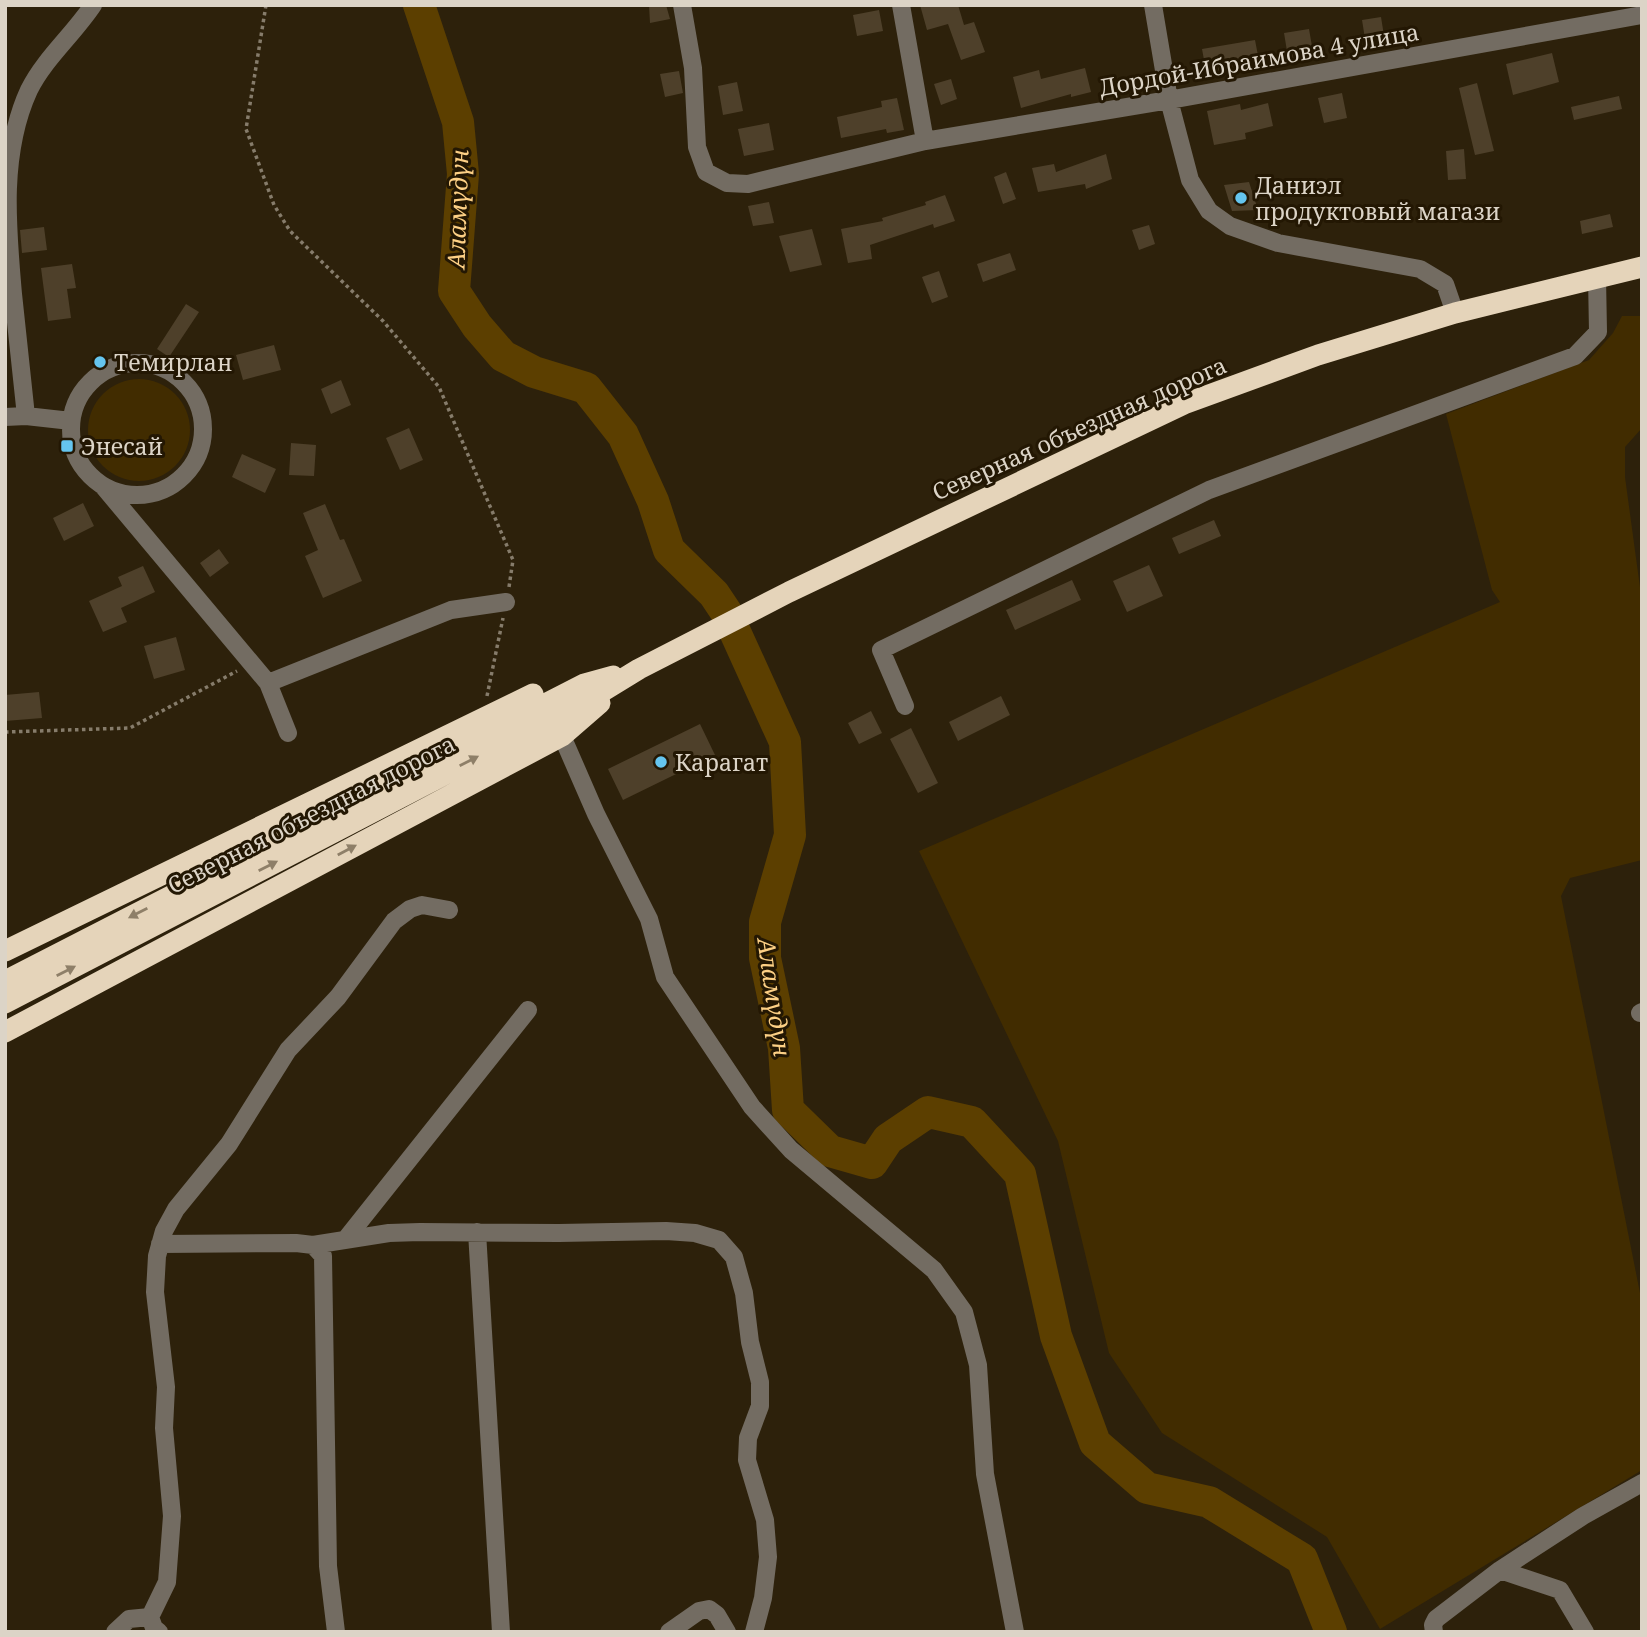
<svg xmlns="http://www.w3.org/2000/svg" width="1647" height="1637" viewBox="0 0 1647 1637" font-family="'Noto Serif',serif">
	<rect width="100%" height="100%" fill="#2d210b"/>
	<!-- green -->
	<path fill="#412c00" d="M1622 316H1642V428L1625 447V477L1642 602V860L1570 878 1561 896 1642 1303V1470L1380 1629 1327 1537 1162 1433 1109 1353 1058 1141 919 851 1500 602 1492 590 1446 414 1589 360 1613 333Z
		M88 430a51 51 0 1 1 102 0a51 51 0 1 1-102 0Z"/>
	<g fill="none" stroke-linecap="round" stroke-linejoin="round">
		<!-- river -->
		<path stroke="#5c3f00" stroke-width="32" d="M419 5 458 122 463 174 454 291 477 326 503 356 534 372 586 388 623 435 653 501 669 550 714 594 726 612 785 742 790 835 765 922V958L784 1048 788 1110 830 1151 872 1163 888 1139 928 1112 972 1122 1020 1174 1056 1336 1095 1443 1147 1488 1209 1502 1302 1559 1331 1632"/>
	</g>
	<!-- building -->
	<path fill="#4e402a" d="M649 5H666L670 19 650 23Z
		M920 5H958L964 25 974 22 985 52 961 60 948 24 927 30Z
		M879 10 883 31 857 36 853 15Z
		M1381 17 1386 48 1367 51 1362 20Z
		M1309 29 1314 58 1289 63 1284 33Z
		M1255 40 1260 66 1207 76 1202 49Z
		M1552 53 1559 82 1513 95 1506 64Z
		M1085 68 1091 92 1071 97V94L1021 108 1013 77 1039 70 1041 79Z
		M679 71 683 93 665 97 660 74Z
		M951 79 957 99 941 105 934 84Z
		M737 82 743 111 723 115 718 86Z
		M1477 83 1494 151 1475 155 1459 88Z
		M1342 93 1347 118 1324 123 1318 98Z
		M1619 96 1622 109 1574 120 1571 107Z
		M897 98 904 130 887 133 886 129 841 138 837 117 882 107 881 101Z
		M1268 103 1273 126 1245 133 1246 139 1214 145 1207 111 1240 104 1241 110Z
		M769 123 774 150 744 156 738 129Z
		M1464 149 1466 179 1448 180 1446 151Z
		M1106 154 1112 179 1086 189 1085 184 1038 192 1032 168 1054 164 1056 172Z
		M1006 172 1016 199 1003 204 994 177Z
		M1249 182 1258 210 1232 211 1224 185Z
		M945 195 955 221 934 228 933 224 870 245 872 259 848 263 841 229 883 221 882 218 926 205 925 202Z
		M769 202 774 223 753 226 748 206Z
		M1610 214 1613 227 1582 234 1580 221Z
		M1149 225 1155 244 1139 250 1132 230Z
		M44 227 47 250 22 253 20 230Z
		M812 229 822 265 790 272 779 236Z
		M1010 253 1016 270 983 282 977 264Z
		M72 264 76 288 67 289 71 318 48 321 41 268Z
		M939 271 948 297 932 303 922 277Z
		M186 304 199 312 169 357 157 349Z
		M274 345 281 370 243 380 236 355Z
		M341 380 351 405 331 414 321 389Z
		M409 428 423 460 400 470 386 438Z
		M291 443 316 445 314 476 289 475Z
		M242 454 276 469 265 493 232 477Z
		M83 503 94 526 64 541 53 518Z
		M325 504 340 540 344 539 362 581 323 598 305 556 318 550 303 513Z
		M1214 520 1221 536 1179 554 1172 538Z
		M219 549 229 563 210 577 200 563Z
		M1149 565 1163 596 1127 612 1113 581Z
		M143 566 155 592 121 608 127 622 103 632 89 601 122 586 118 577Z
		M1072 580 1081 600 1015 630 1006 610Z
		M176 637 185 670 154 679 144 646Z
		M39 692 42 718 5 721V695Z
		M1001 696 1010 715 958 741 949 722Z
		M871 711 882 733 859 744 848 723Z
		M700 724 715 755 623 800 608 769Z
		M911 728 938 783 918 793 890 739Z"/>
	<g fill="none" stroke-linecap="round" stroke-linejoin="round">
		<!-- path -->
		<path stroke="#867c6b" stroke-width="3.5" stroke-dasharray="3.5 3.5" stroke-linecap="butt" d="M266 5 246 129 274 205 290 231 383 321 439 387 513 560 509 587
			M487 696 503 618
			M5 732 130 728 237 671"/>
		<!-- minor -->
		<path stroke="#736c62" stroke-width="18" d="M682 5 693 68 697 147 706 172 727 183 748 184 925 141 1169 100 1642 15
			M901 5 925 141
			M1153 5 1169 100 1190 180 1209 211 1230 226 1278 243 1420 269 1445 284 1455 313
			M71 429a66 66 0 1 1 132 0a66 66 0 1 1-132 0Z
			M26 416C22 375 17 335 13 294 7 226 0 153 29 90 45 58 73 35 93 5
			M5 417 26 416 71 421
			M103 486 268 683 288 733
			M268 683 451 610 506 602
			M905 706 881 650 1209 490 1575 356 1598 332 1597 277
			M562 736 596 814 649 919 665 977 752 1107 791 1150 934 1270 964 1312 978 1365 985 1474 1015 1632
			M1640 1013 1642 1012
			M477 1232 501 1632
			M345 1240 528 1010
			M160 1244 296 1243 313 1245 323 1256 328 1566 336 1632
			M313 1245 389 1233 420 1232 559 1233 666 1231 695 1233 719 1240 734 1257 744 1293 750 1342 760 1382V1406L748 1438 747 1460 765 1520 768 1557 763 1598 754 1632
			M115 1632 129 1619 150 1617
			M159 1632 154 1628 150 1617 167 1582 172 1516 164 1428 166 1387 155 1292 157 1256 164 1231 176 1209 229 1144 288 1050 338 997 394 921 410 909 422 905 449 910
			M669 1632 699 1611 709 1609 717 1615 727 1632
			M1434 1632 1433 1625 1436 1619 1500 1570
			M1585 1632 1560 1590 1500 1570 1583 1516 1642 1483"/>
		<!-- highway -->
		<path stroke="#e5d4ba" stroke-width="21" d="M5 951 533 694
			M5 981 584 684 613 676
			M5 1003 590 699 639 669 789 592 1184 404 1318 355 1455 313 1642 267
			M5 1032 562 736 600 703"/>
	</g>
	<!-- one-way arrows -->
	<defs><path id="oneway-solid" d="M-6-.8H1V-3.2L6.5 0L1 3.2V.8H-6Z" transform="scale(1.75)"/></defs>
	<g fill="#8e7f68">
		<use href="#oneway-solid" transform="translate(469 761) rotate(-27)"/>
		<use href="#oneway-solid" transform="translate(347 850) rotate(-28)"/>
		<use href="#oneway-solid" transform="translate(268 866) rotate(-27)"/>
		<use href="#oneway-solid" transform="translate(138 913) rotate(153)"/>
		<use href="#oneway-solid" transform="translate(66 971) rotate(-27)"/>
	</g>
	<!-- markers -->
	<g fill="#65c5ef" stroke="#231703" stroke-width="2.5">
		<circle cx="1241" cy="198" r="7"/>
		<circle cx="100" cy="362" r="7"/>
		<rect x="60" y="439" width="14" height="14" rx="3.5"/>
		<circle cx="661" cy="762" r="7"/>
	</g>
	<g text-anchor="middle" dominant-baseline="central" stroke-width="6" stroke-linejoin="round" paint-order="stroke">
		<!-- street labels -->
		<g font-size="23" fill="#dcd4c7" stroke="#231703">
			<text transform="translate(1259 59) rotate(-10)">Дордой-Ибраимова 4 улица</text>
			<text transform="translate(1079 428) rotate(-24)">Северная объездная дорога</text>
			<text transform="translate(311 814) rotate(-27)">Северная объездная дорога</text>
		</g>
		<!-- poi labels -->
		<g font-size="23" fill="#dcd4c7" stroke="#231703" text-anchor="start">
			<text x="1255" y="185">Даниэл<tspan x="1255" dy="26">продуктовый магази</tspan></text>
			<text x="114" y="362">Темирлан</text>
			<text x="81" y="446">Энесай</text>
			<text x="675" y="762">Карагат</text>
		</g>
		<!-- water labels -->
		<g font-size="24" font-style="italic" fill="#fdd085" stroke="#231703">
			<text transform="translate(457 209) rotate(-88)">Аламүдүн</text>
			<text transform="translate(775 997) rotate(82)">Аламүдүн</text>
		</g>
	</g>
	<!-- border -->
	<rect width="1647" height="1637" fill="none" stroke="#dcd4c7" stroke-width="14"/>
</svg>
